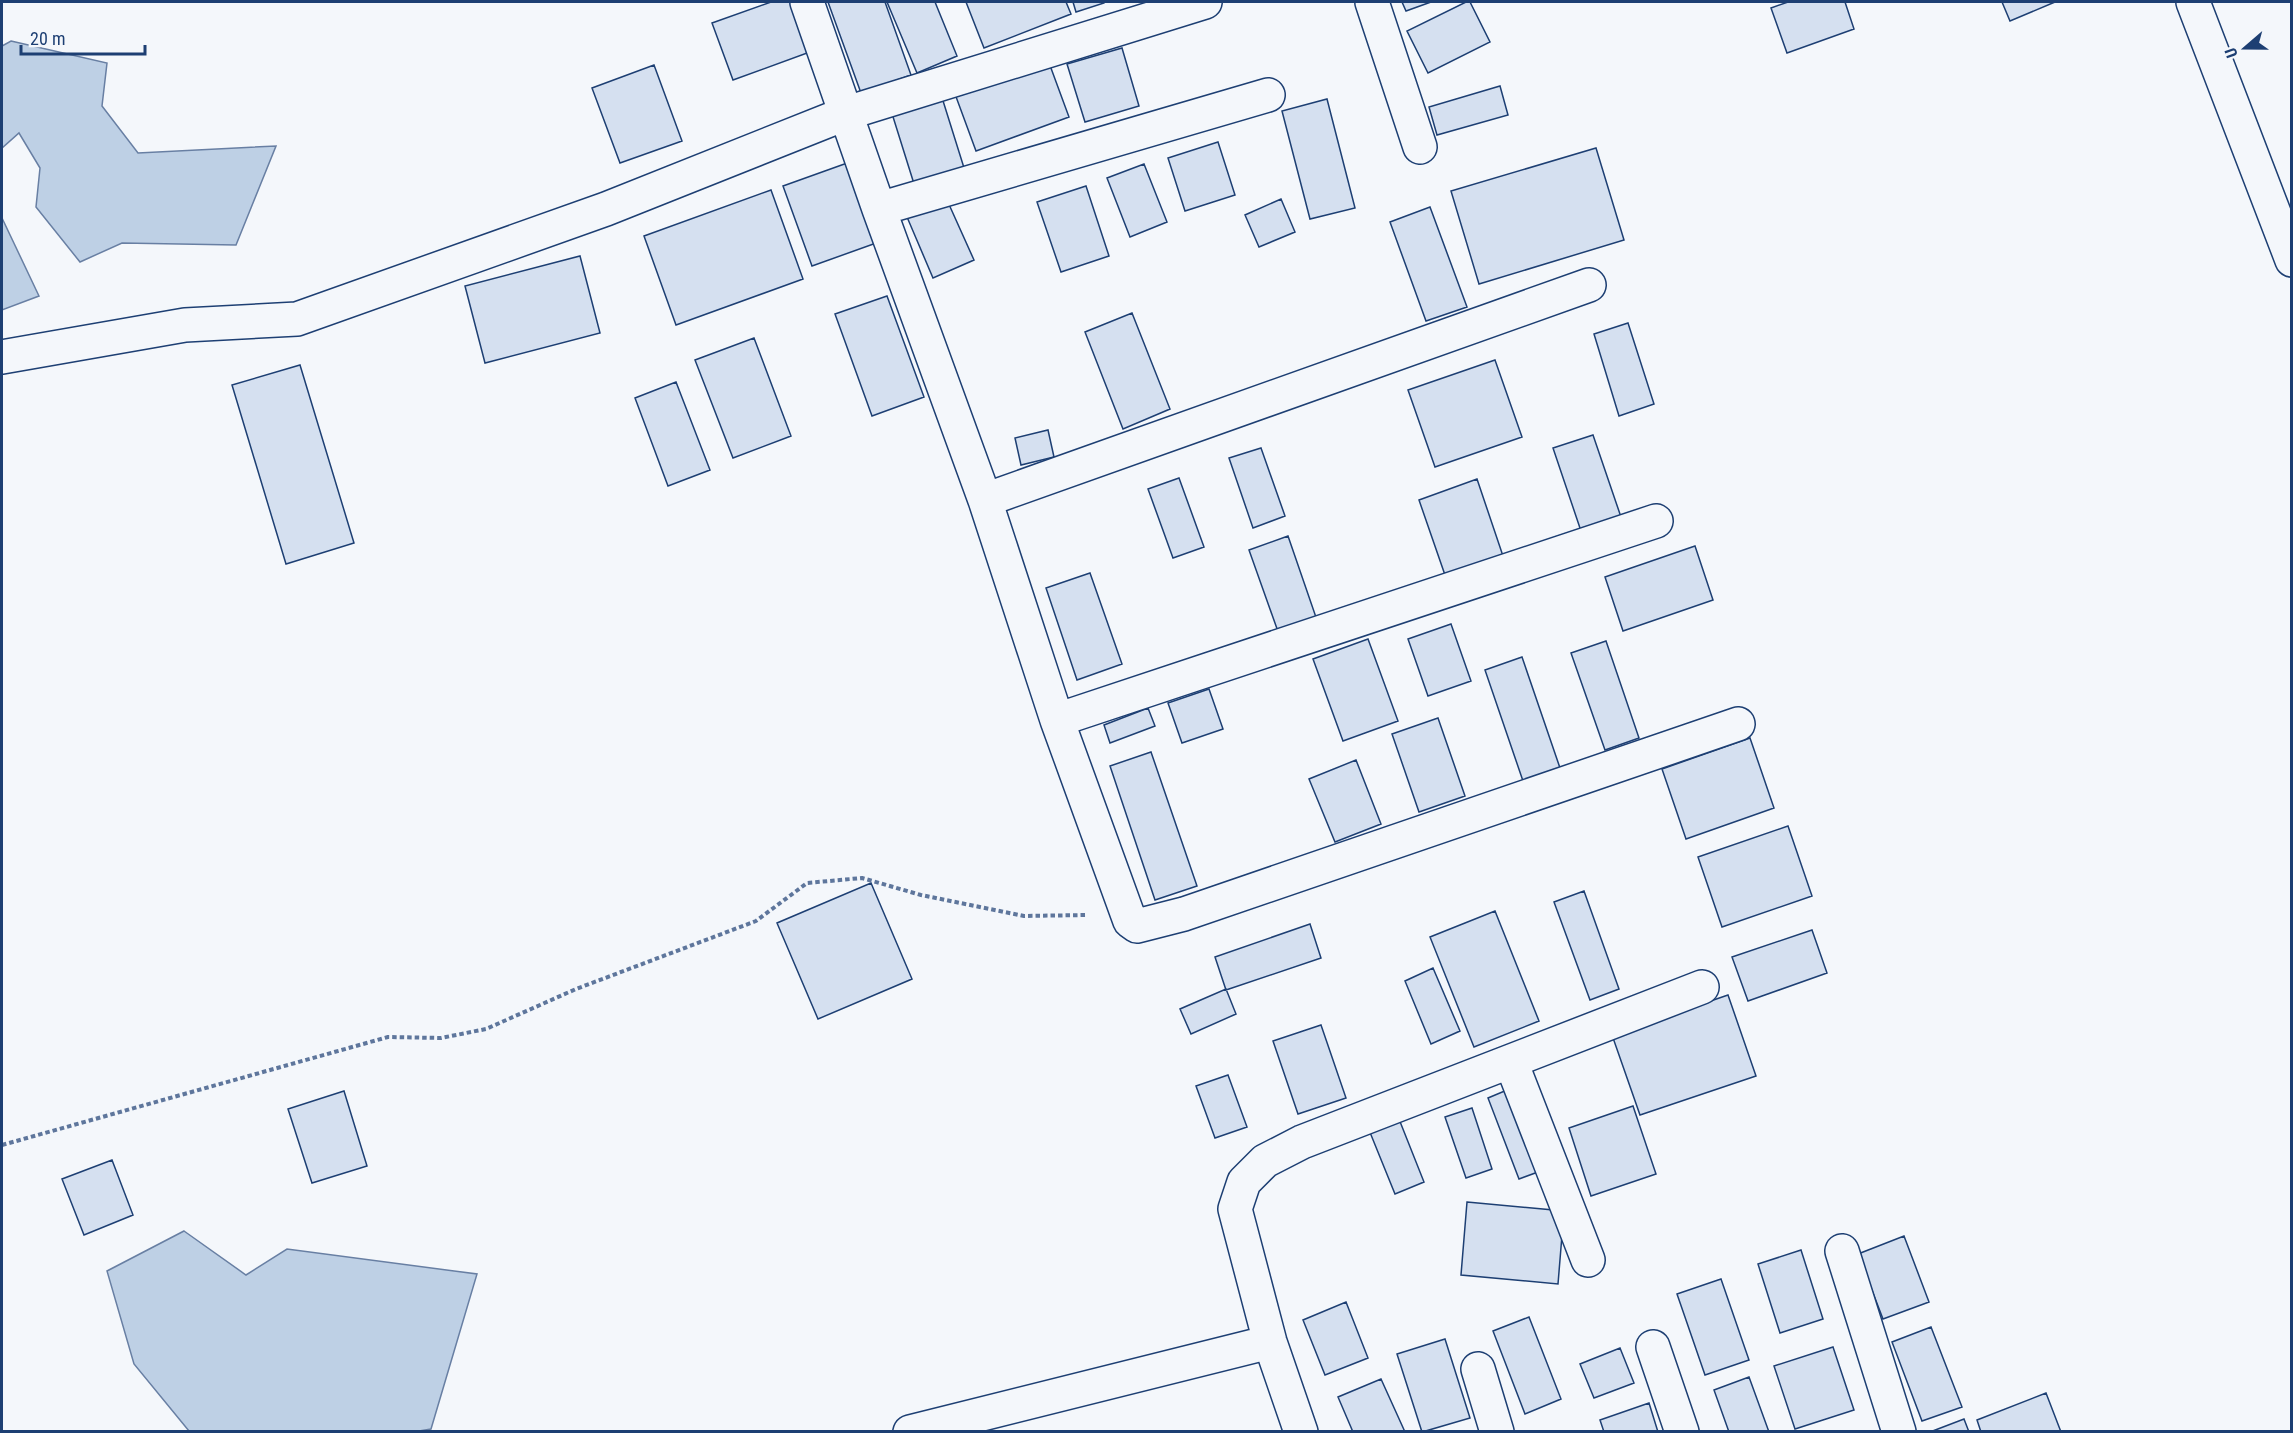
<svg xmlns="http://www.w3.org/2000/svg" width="2293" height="1433" viewBox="0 0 2293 1433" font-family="'Roboto Condensed',sans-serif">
	<rect width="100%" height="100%" fill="#f4f7fb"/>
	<!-- water -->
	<path fill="#bed0e5" stroke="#687fa3" stroke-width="1.5" d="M11 41 107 63 102 106 138 153 276 146 236 245 122 243 80 262 36 207 40 168 19 133 2 148V46Z
		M2 218 39 296 2 310Z
		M184 1231 246 1275 287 1249 477 1274 431 1429 413 1432 189 1431 134 1364 107 1271Z"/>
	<!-- building -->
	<path fill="#d5e0f0" stroke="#1d3f73" stroke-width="1.5" d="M771 2H801L818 49 733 80 712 23Z
		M828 2H885L911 75 861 93Z
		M887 2H935L957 56 917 73Z
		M966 2H1066L1071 14 984 48Z
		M1073 2H1104V3L1076 12Z
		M1402 2H1431L1406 11Z
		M1466 2H1470L1490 42 1428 73 1407 31Z
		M1788 2H1845L1854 29 1787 53 1771 8Z
		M2002 2H2055L2010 21Z
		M1122 48 1139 106 1085 122 1067 64Z
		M1048 60 1069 117 976 151 955 94Z
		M654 65 682 141 620 163 592 88Z
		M1500 86 1508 115 1437 135 1429 107Z
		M939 88 965 171 915 187 889 104Z
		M1327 99 1355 208 1310 219 1282 111Z
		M1218 142 1235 195 1185 211 1168 158Z
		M1596 148 1624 240 1479 284 1451 191Z
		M850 162 879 242 812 266 783 186Z
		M1144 164 1167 222 1130 237 1107 178Z
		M1086 186 1109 256 1061 272 1037 202Z
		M771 190 803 279 676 325 644 236Z
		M1281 199 1295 232 1259 247 1245 215Z
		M947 200 974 260 933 278 907 217Z
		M1430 207 1467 307 1426 321 1390 222Z
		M580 256 600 333 485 363 465 286Z
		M887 296 924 397 872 416 835 314Z
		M1132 313 1170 409 1123 429 1085 332Z
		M1628 323 1654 404 1619 416 1594 334Z
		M754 338 791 436 733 458 695 360Z
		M1495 360 1522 437 1435 467 1408 390Z
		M300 365 354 543 286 564 232 385Z
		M676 382 710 470 668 486 635 398Z
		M1048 430 1054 457 1021 465 1015 438Z
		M1593 435 1622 520 1582 534 1553 448Z
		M1261 448 1285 516 1253 528 1229 458Z
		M1179 478 1204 547 1173 558 1148 489Z
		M1477 479 1503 556 1445 575 1419 500Z
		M1288 536 1319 626 1281 640 1249 550Z
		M1695 546 1713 600 1623 631 1605 577Z
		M1090 573 1122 664 1077 680 1046 588Z
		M1451 624 1471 681 1428 696 1408 639Z
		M1368 639 1398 721 1343 741 1313 659Z
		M1606 641 1639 738 1605 750 1571 653Z
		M1522 657 1560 768 1523 781 1485 670Z
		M1209 689 1223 729 1182 743 1168 703Z
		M1148 708 1155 726 1110 743 1104 725Z
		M1438 718 1465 796 1419 812 1392 734Z
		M1750 738 1774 808 1686 839 1662 769Z
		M1151 752 1197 886 1155 900 1110 766Z
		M1356 760 1381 824 1335 842 1309 779Z
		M1788 826 1812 896 1722 927 1698 857Z
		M871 883 912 979 818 1019 777 923Z
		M1584 891 1619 989 1590 1000 1554 902Z
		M1495 911 1539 1021 1474 1047 1430 937Z
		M1310 924 1321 958 1226 990 1215 957Z
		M1812 930 1827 973 1748 1001 1732 957Z
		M1433 968 1460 1031 1431 1044 1405 981Z
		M1226 989 1236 1014 1191 1034 1180 1009Z
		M1728 995 1756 1076 1640 1115 1612 1035Z
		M1321 1025 1346 1098 1298 1114 1273 1041Z
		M1228 1075 1247 1127 1215 1138 1196 1086Z
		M1507 1090 1538 1172 1519 1179 1488 1098Z
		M344 1091 367 1166 312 1183 288 1109Z
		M1633 1106 1656 1174 1591 1196 1569 1128Z
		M1472 1108 1492 1169 1466 1178 1445 1117Z
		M1397 1114 1424 1182 1395 1194 1367 1125Z
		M112 1160 133 1215 84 1235 62 1179Z
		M1467 1202 1564 1211 1558 1284 1461 1275Z
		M1904 1236 1929 1302 1883 1319 1858 1254Z
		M1801 1250 1823 1319 1780 1333 1758 1264Z
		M1721 1279 1749 1360 1705 1375 1677 1294Z
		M1346 1302 1368 1358 1325 1375 1303 1320Z
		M1529 1317 1561 1399 1525 1414 1493 1331Z
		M1931 1327 1962 1407 1922 1421 1892 1342Z
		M1445 1339 1470 1418 1422 1432 1397 1354Z
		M1833 1347 1854 1410 1795 1429 1774 1366Z
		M1620 1348 1634 1383 1594 1398 1580 1364Z
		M1749 1377 1769 1432H1729L1714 1390Z
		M1381 1379 1405 1432H1353L1338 1397Z
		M2046 1393 2061 1432H1981L1977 1420Z
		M1649 1403 1658 1432H1604L1600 1420Z
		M1964 1419 1969 1432H1930Z"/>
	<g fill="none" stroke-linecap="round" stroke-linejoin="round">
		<!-- minor casing -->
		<g stroke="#1d3f73" stroke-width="36">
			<path id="minor" d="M807 2 879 209 985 500 1057 720 1130 921 1137 926 1184 914 1738 724
				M1372 2 1420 147
				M2193 2 2292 260
				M879 209 1268 95
				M2 357 185 325 297 319 606 209 847 113 1205 2
				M985 500 1589 285
				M1057 720 1656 521
				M1511 1062 1588 1260
				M1842 1251 1899 1432
				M1653 1347 1682 1432
				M1478 1369 1497 1432
				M910 1432 1270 1342
				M1301 1432 1270 1342 1235 1209 1244 1182 1265 1161 1302 1142 1702 987"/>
		</g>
		<!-- path -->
		<path stroke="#5e769c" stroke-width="4" stroke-dasharray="4.5 3" stroke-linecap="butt" d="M2 1145 388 1037 441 1038 486 1029 576 989 756 921 807 883 862 878 921 895 1024 916 1086 915"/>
		<!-- minor -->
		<use href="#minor" stroke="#f4f7fb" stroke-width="33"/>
	</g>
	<!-- border -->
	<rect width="2293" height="1433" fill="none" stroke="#1d3f73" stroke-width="6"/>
	<!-- north arrow -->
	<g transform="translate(2245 48) rotate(250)" stroke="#f4f7fb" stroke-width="4.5" paint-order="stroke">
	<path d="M0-4.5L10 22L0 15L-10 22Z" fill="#1d3f73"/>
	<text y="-9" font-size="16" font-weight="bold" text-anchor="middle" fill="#1d3f73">U</text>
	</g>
	<!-- scale -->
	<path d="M21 45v9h124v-9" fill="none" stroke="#1d3f73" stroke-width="3"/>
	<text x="30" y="45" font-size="18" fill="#1d3f73" stroke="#f4f7fb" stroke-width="4.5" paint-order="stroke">20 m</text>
</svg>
